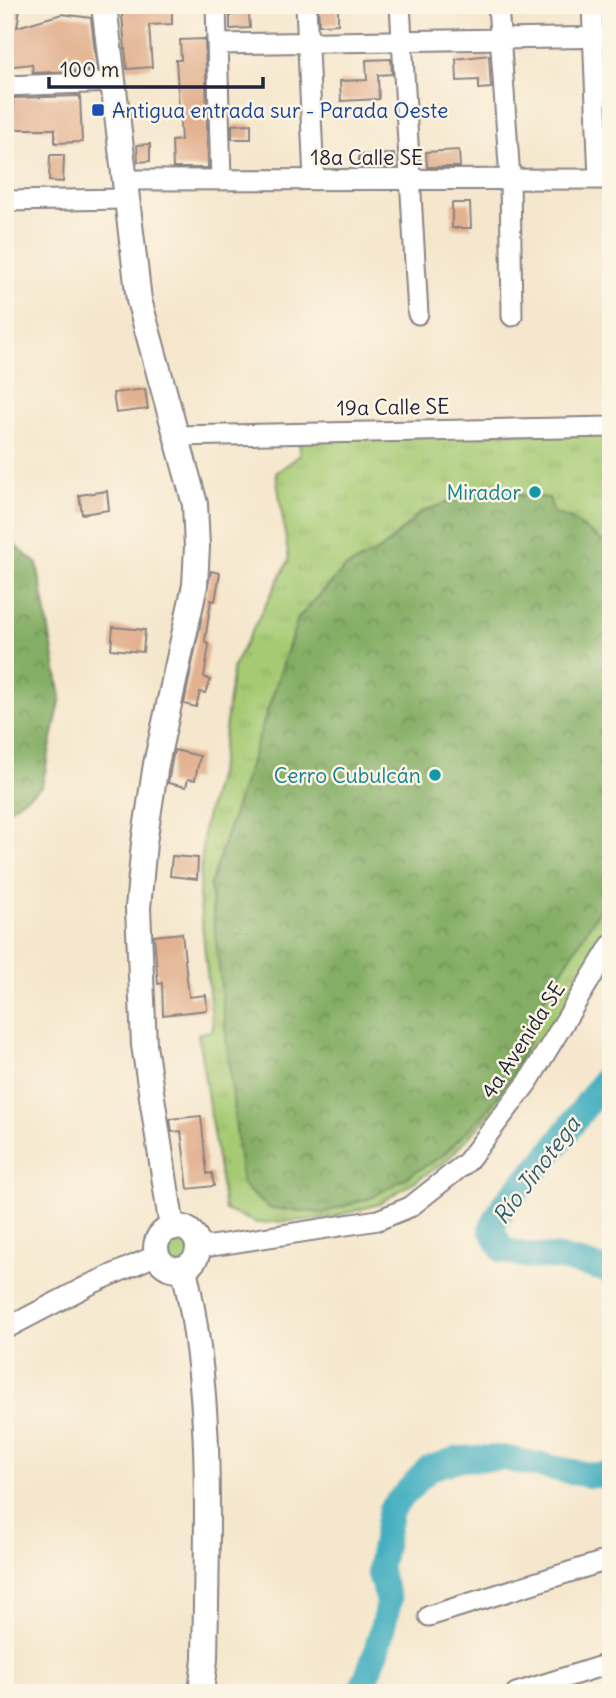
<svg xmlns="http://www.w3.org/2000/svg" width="616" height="1698" viewBox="0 0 616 1698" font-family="Delius,sans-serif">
	<defs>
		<pattern id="grass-tufts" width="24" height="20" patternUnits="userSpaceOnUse" patternTransform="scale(1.75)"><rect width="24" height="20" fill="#a5ca73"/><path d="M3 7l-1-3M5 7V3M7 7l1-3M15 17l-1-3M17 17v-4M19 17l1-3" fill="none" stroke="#8ead64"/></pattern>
		<pattern id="forest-crowns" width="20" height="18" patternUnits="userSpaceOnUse" patternTransform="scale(1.75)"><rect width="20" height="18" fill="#84ae65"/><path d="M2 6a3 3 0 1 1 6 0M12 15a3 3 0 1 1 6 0" fill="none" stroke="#6c8d54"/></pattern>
	</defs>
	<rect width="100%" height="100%" fill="#fcf5e5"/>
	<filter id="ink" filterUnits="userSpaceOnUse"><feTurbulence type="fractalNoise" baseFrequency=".0143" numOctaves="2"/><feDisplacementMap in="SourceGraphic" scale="14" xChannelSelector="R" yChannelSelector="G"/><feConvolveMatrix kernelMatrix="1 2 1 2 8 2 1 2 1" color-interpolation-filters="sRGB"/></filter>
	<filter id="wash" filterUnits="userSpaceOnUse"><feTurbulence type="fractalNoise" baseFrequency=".00686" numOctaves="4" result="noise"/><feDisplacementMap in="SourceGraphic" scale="28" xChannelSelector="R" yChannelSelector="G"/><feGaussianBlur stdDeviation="1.57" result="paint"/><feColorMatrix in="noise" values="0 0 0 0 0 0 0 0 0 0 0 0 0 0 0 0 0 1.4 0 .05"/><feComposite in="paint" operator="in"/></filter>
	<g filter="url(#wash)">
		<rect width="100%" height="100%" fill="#f5e7cd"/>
		<!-- grass -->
		<path fill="url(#grass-tufts)" stroke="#647657" stroke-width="2" d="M611 432V941L505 1099 445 1162 379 1204 326 1219 257 1223 225 1210 198 1034 213 1030 199 895 204 826 221 762 233 667 289 560 276 473 299 456 301 435Z
			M160 1248a18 18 0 1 1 36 0a18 18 0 1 1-36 0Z"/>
		<!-- forest -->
		<path fill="url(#forest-crowns)" stroke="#536850" stroke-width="2" d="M481 490 549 498 554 513 569 518 611 547V891L545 998 512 1079 483 1115 442 1156 373 1197 323 1213 269 1208 242 1185 210 885 298 618 345 568 382 549 421 512Z
			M5 537 37 564 61 697 42 786 5 812Z"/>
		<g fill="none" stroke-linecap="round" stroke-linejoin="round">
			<!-- river -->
			<path stroke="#42aec0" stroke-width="26" d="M611 1071 547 1158 504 1204 491 1229 503 1250 528 1256 561 1258 611 1271
				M360 1693 376 1653 389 1601 379 1571 391 1509 428 1469 457 1459 503 1458 588 1475H611"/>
		</g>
		<g id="blocks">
			<!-- building -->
			<path fill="#e2b190" d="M121 5H139V9L172 8V24L149 25 152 67 127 69Z
				M318 5H338V24L319 25Z
				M5 7 20 9 17 27 62 14 91 18 97 70 33 73 32 64 5 67Z
				M249 14 250 28 230 29V15Z
				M205 39 208 168H173L172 141 181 140 176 60H181L180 40Z
				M489 55 491 88 479 89V80L457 81 456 59Z
				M391 59 392 74 378 75 379 99 341 101 340 81 367 80 366 60Z
				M80 96 82 142 55 143V129H14L13 98Z
				M251 124V139H232V125Z
				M150 144V161L138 162 137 145Z
				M459 150 460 167H427L426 152Z
				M394 154 395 167H359V155Z
				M50 155H64L63 182 49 181Z
				M452 203H470L471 228H452Z
				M145 389 148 409 116 413 113 393Z
				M107 491 109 510 82 514 79 495Z
				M211 571 220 573 215 601 211 600 205 641 209 645 204 677 210 680 205 693 200 692 196 707 184 704Z
				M113 627 145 630 143 652 111 649Z
				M174 750 200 756 195 780 188 779 186 787 168 783Z
				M172 856 198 858 197 879 170 876Z
				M182 933 189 997 206 995 207 1010 163 1015 162 983 158 984 154 936Z
				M201 1116 207 1174 212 1173 214 1186 188 1189 181 1131 172 1132 170 1119Z"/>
		</g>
	</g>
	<g filter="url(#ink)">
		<use href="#blocks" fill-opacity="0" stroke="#8c8484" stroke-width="2"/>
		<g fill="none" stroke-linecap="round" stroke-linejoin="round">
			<!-- minor casing -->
			<g stroke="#8c8484" stroke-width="23">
				<path id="minor" d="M216 5 221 180
					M306 5 314 180
					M400 5 418 314
					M498 5 510 179 512 316
					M592 5 599 179
					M217 44 611 37
					M5 86 115 82
					M124 180 611 179
					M5 201 125 199
					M175 436 611 427
					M199 1248 378 1220 410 1207 467 1162 528 1082 611 945
					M5 1329 91 1284 157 1255
					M429 1616 611 1559
					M516 1693 611 1663"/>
			</g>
			<!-- major casing -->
			<g stroke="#8c8484" stroke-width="28">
				<path id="major" d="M104 5 139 300 195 504 197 547 195 585 156 764 144 843 138 908 144 1045 172 1228
					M156 1248a21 21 0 1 1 42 0a21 21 0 1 1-42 0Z
					M184 1269C214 1398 207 1528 205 1659L201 1693"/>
			</g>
			<!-- minor -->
			<use href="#minor" stroke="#fff" stroke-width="19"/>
			<!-- major -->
			<use href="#major" stroke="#fff" stroke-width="24"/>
		</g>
	</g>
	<!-- markers -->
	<rect fill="#1a4fb4" stroke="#fcf5e5" stroke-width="2.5" x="91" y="103" width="14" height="14" rx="3.5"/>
	<g fill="#0f9aa8" stroke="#fcf5e5" stroke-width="2.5">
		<circle cx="535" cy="492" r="7"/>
		<circle cx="435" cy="775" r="7"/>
	</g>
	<g text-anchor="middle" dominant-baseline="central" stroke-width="5" stroke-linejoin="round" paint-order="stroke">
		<!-- transit labels -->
		<g font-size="21" fill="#164399" stroke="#fcf5e5" text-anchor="start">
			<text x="112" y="110">Antigua entrada sur - Parada Oeste</text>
		</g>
		<!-- street labels -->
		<g font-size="21" fill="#22223b" stroke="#fcf5e5">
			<text x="367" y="157">18a Calle SE</text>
			<text transform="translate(393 407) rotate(-1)">19a Calle SE</text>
			<text transform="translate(523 1040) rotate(-57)">4a Avenida SE</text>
		</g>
		<!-- culture labels -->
		<g font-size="21" fill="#0d838f" stroke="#fcf5e5" text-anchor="end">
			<text x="521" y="492">Mirador</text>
			<text x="421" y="775">Cerro Cubulcán</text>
		</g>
		<!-- water labels -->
		<g font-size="23" font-style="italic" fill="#2f5a70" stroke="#fcf5e5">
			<text transform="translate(536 1170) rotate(-53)">Río Jinotega</text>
		</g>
	</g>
	<!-- margin -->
	<rect width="616" height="1698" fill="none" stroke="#fcf5e5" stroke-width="28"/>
	<!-- scale -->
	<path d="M49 77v10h214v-10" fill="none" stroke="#22223b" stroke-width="3.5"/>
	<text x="60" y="77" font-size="21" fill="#22223b" stroke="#fcf5e5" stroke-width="5" paint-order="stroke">100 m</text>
</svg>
